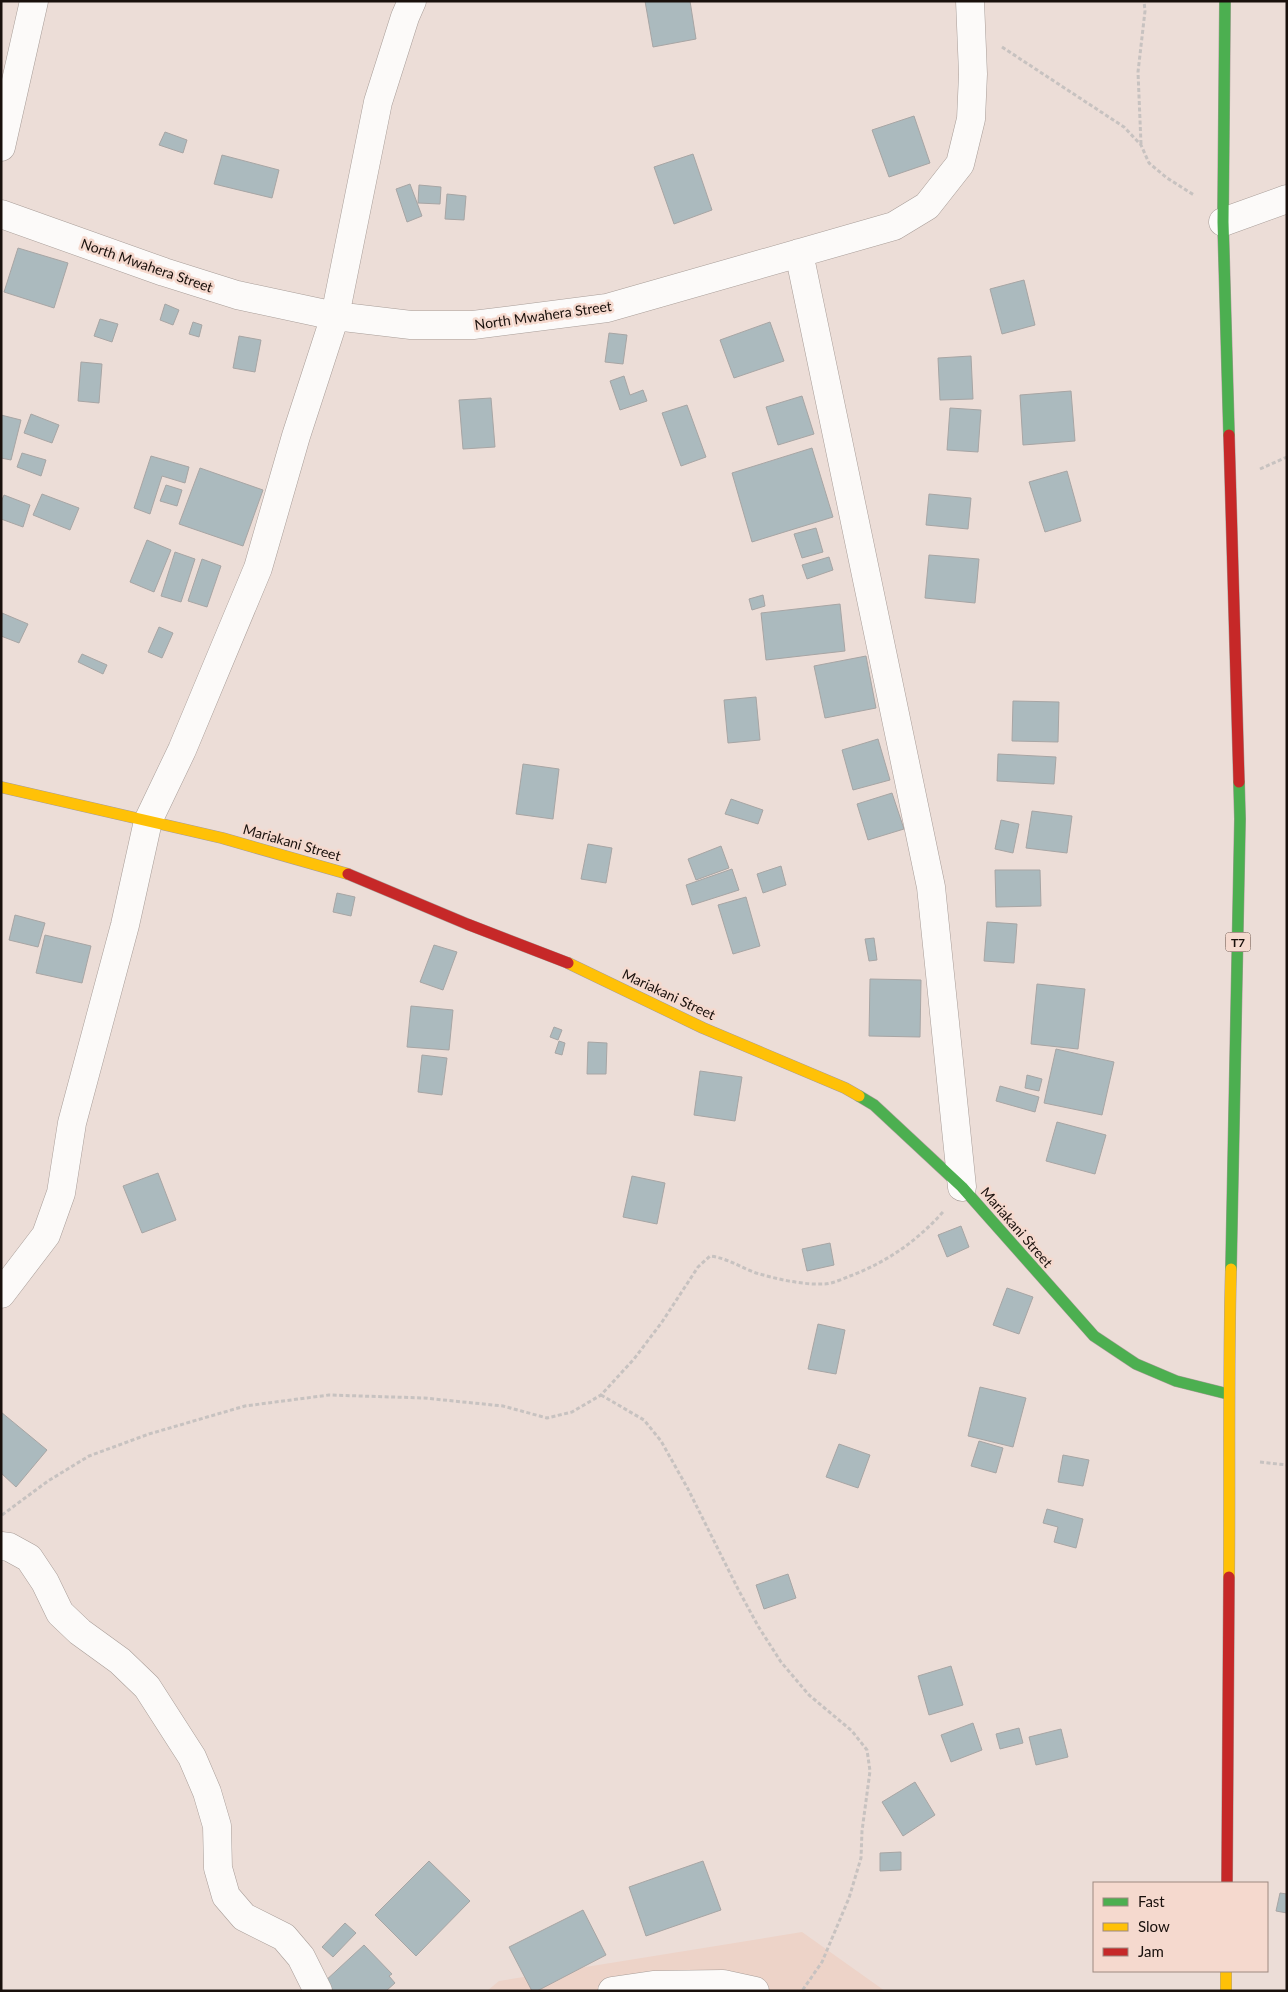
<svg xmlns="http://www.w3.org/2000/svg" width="1288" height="1992" viewBox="0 0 1288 1992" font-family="Lato,sans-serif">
	<rect width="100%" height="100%" fill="#ecddd7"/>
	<!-- built -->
	<path fill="#edd3c8" d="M802 1932 885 1991H487L499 1981Z"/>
	<!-- building -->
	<path fill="#abbabe" stroke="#a7a5a4" d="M645 1H690L696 39 653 47Z
		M914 116 930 163 889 177 872 130Z
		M165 132 187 140 183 153 159 145Z
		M693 154 712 210 674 224 654 167Z
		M222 155 279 170 272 198 214 184Z
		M410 184 422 216 407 222 396 189Z
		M419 185 441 187 440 204 418 203Z
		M447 194 466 196 464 220 445 219Z
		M18 248 68 263 54 308 4 292Z
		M1024 280 1035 325 1002 334 990 289Z
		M165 304 179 310 173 325 160 320Z
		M100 319 118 324 112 342 94 336Z
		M193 322 202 325 199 337 189 334Z
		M770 322 784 361 734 378 720 340Z
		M609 333 627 335 623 364 605 362Z
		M239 336 261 340 255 372 233 368Z
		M971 356 973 399 940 400 938 358Z
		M81 362 102 364 99 403 78 401Z
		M624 376 630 395 643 390 647 401 620 410 610 381Z
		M1071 391 1075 441 1023 445 1020 395Z
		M802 396 814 434 778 445 766 407Z
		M491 398 495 447 463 449 459 400Z
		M687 405 706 457 681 466 662 413Z
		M950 408 981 410 978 452 947 450Z
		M31 414 59 425 52 443 24 433Z
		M1 415 21 420 11 460 1 458Z
		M812 448 833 517 752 542 732 473Z
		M22 453 46 460 41 476 17 467Z
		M151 456 189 467 185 483 162 476 150 514 134 508Z
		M200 468 263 490 243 546 179 524Z
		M1067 471 1081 521 1045 532 1029 482Z
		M166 485 182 490 177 506 160 501Z
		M42 494 79 508 70 530 33 515Z
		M929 494 971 498 968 529 926 525Z
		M4 495 30 505 23 527 1 519V502Z
		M816 528 823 552 802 558 794 534Z
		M147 540 171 550 154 592 130 582Z
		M175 552 195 559 181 602 161 596Z
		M929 555 979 559 975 603 925 598Z
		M829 557 833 570 807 579 802 565Z
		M202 559 221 566 207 607 188 601Z
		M763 595 765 606 752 610 749 599Z
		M840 604 845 651 766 660 761 613Z
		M2 613 28 624 19 643 1 636Z
		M159 627 173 633 162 658 148 652Z
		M82 654 107 665 103 674 78 662Z
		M866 656 876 708 825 718 814 666Z
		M756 697 760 740 728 743 724 700Z
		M1013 701 1059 702 1058 742 1012 741Z
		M878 739 890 780 853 790 842 750Z
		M998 754 1056 757 1054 784 997 781Z
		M523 764 559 769 553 819 516 814Z
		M892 793 904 829 868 840 857 804Z
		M731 799 763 810 758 824 725 814Z
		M1032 811 1072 816 1067 853 1026 848Z
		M1001 820 1019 824 1013 853 995 849Z
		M588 844 612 848 606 883 581 879Z
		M721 846 729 868 696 880 688 859Z
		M781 866 786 885 763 893 757 874Z
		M732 869 739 890 692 905 686 885Z
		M995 870H1040L1041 906 996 907Z
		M337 893 355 897 351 916 333 912Z
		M746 897 760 946 733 954 718 905Z
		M15 915 45 923 38 947 9 940Z
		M987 922 1017 924 1014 963 984 961Z
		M45 935 91 946 82 983 36 973Z
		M874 938 877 960 869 961 865 939Z
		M434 945 457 952 443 990 420 982Z
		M870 979 921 980 920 1037 869 1036Z
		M1037 984 1085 989 1078 1049 1031 1044Z
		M411 1006 453 1010 449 1050 407 1047Z
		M554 1027 562 1030 558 1040 550 1037Z
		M559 1041 565 1043 562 1055 555 1053Z
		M588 1042 607 1043 606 1074H587Z
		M1056 1049 1114 1062 1102 1115 1044 1103Z
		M422 1055 447 1058 442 1095 418 1092Z
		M700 1071 742 1077 735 1121 694 1115Z
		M1027 1075 1042 1079 1039 1091 1025 1088Z
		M1000 1086 1039 1097 1035 1112 996 1101Z
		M1057 1122 1106 1135 1095 1174 1046 1161Z
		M158 1173 176 1220 142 1233 123 1186Z
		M632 1176 665 1183 657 1224 623 1217Z
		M961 1226 969 1247 947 1257 938 1235Z
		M830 1243 834 1265 807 1271 802 1249Z
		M1007 1288 1033 1297 1019 1334 993 1325Z
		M818 1324 845 1330 836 1374 808 1369Z
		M980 1387 1026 1398 1013 1447 968 1436Z
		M1 1412 47 1450 16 1487 1 1473Z
		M979 1441 1003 1448 996 1473 971 1466Z
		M839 1444 870 1455 858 1488 826 1477Z
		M1063 1455 1089 1460 1083 1486 1058 1482Z
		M1047 1509 1083 1519 1076 1548 1054 1542 1058 1527 1043 1523Z
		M788 1574 796 1598 764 1609 756 1585Z
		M951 1666 963 1705 929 1715 918 1676Z
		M973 1723 982 1750 951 1762 941 1735Z
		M1019 1728 1023 1743 1000 1749 996 1734Z
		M1061 1729 1068 1757 1036 1765 1029 1737Z
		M915 1782 935 1815 903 1836 882 1802Z
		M901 1852V1870L880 1871V1853Z
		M429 1861 470 1901 416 1956 375 1915Z
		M703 1861 721 1910 646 1936 629 1887Z
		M1280 1893 1287 1894V1913L1276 1911Z
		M583 1910 606 1955 537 1991H532L509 1947Z
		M345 1923 356 1933 333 1957 322 1947Z
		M364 1945 392 1974 389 1976 395 1983 386 1991H330L323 1983Z"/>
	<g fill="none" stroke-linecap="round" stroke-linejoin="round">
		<!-- street casing -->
		<g stroke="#a89d98" stroke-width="29">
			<path id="street" d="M1 147 34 1
				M1 214 164 272 237 295 335 316 411 325H473L607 308 894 226 927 206 960 164 971 119 973 74 970 1
				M1223 222 1287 199
				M799 253 931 887 962 1187
				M1 1294 46 1235 61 1193 72 1123 125 925 148 821 182 750 258 568 296 436 335 316 378 102 405 17 412 1
				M1 1546 9 1547 29 1558 45 1582 60 1613 80 1632 120 1661 147 1687 192 1757 207 1792 217 1826 218 1868 226 1896 244 1917 284 1937 301 1957 318 1991
				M612 1991 653 1985 723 1984 755 1991"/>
		</g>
		<!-- fast casing -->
		<g stroke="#a89d98" stroke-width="12">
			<path id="fast" d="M1225 1 1223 222 1229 435
				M859 1096 874 1105 962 1187 1094 1336 1136 1364 1176 1381 1228 1394
				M1231 1269 1240 819 1239 782"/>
		</g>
		<!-- slow casing -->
		<g stroke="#a89d98" stroke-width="12">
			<path id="slow" d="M1 787 222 838 348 874
				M568 963 703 1028 845 1088 859 1096
				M1229 1577C1230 1474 1228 1372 1231 1269
				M1226 1971V1991"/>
		</g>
		<!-- jam casing -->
		<g stroke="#a89d98" stroke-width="12">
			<path id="jam" d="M1229 435 1239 782
				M348 874 467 924 568 963
				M1227 1883 1229 1577"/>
		</g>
		<!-- path -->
		<path stroke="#c7c2c0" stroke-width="3" stroke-dasharray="4 2.5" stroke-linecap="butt" d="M1002 47 1124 127 1141 145 1149 163 1167 178 1194 195
			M1141 144 1138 72 1145 11 1144 1
			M1260 469 1287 457
			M601 1395 644 1420 661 1441 688 1489 738 1589 758 1626 781 1662 809 1695 852 1731 867 1750 870 1771 862 1831 861 1858 849 1898 822 1962 802 1991
			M1260 1462 1287 1465
			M2 1515 48 1481 89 1456 149 1434 245 1406 329 1395 424 1398 503 1406 547 1418 572 1412 601 1395 634 1359 662 1322 698 1267 710 1256C727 1258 740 1267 756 1273 777 1279 802 1285 824 1284 832 1284 842 1279 850 1276 887 1262 917 1241 943 1212"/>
		<!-- street -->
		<use href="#street" stroke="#fcfaf9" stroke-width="28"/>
		<!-- fast -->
		<use href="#fast" stroke="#4caf50" stroke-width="11"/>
		<!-- slow -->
		<use href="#slow" stroke="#ffc107" stroke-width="11"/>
		<!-- jam -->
		<use href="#jam" stroke="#c62828" stroke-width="11"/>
	</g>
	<g text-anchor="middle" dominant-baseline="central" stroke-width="5" stroke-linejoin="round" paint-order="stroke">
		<!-- shield labels -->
		<rect fill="#f5d9ce" stroke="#5b4c46" stroke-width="1" x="1225.5" y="932.5" width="25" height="19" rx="4"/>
		<g font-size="12" font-weight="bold" fill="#19100c">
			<text x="1238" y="942">T7</text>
		</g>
		<!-- street labels -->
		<g font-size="14" fill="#19100c" stroke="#f5d9ce">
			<text transform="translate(147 265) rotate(19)">North Mwahera Street</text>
			<text transform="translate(543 315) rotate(-8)">North Mwahera Street</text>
			<text transform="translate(292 842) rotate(16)">Mariakani Street</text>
			<text transform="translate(669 994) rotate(25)">Mariakani Street</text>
			<text transform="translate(1017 1227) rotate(49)">Mariakani Street</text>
		</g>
	</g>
	<!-- border -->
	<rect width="1288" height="1992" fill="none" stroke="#19100c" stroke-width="5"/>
	<!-- legend -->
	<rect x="1093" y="1882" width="175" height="90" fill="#f5d9ce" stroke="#9d8980"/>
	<rect x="1103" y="1898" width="25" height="8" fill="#4caf50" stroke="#9d8980"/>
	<text x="1138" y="1907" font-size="15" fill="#19100c">Fast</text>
	<rect x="1103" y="1923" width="25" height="8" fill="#ffc107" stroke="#9d8980"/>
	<text x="1138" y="1932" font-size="15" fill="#19100c">Slow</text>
	<rect x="1103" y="1948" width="25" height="8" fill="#c62828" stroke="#9d8980"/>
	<text x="1138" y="1957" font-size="15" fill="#19100c">Jam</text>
</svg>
